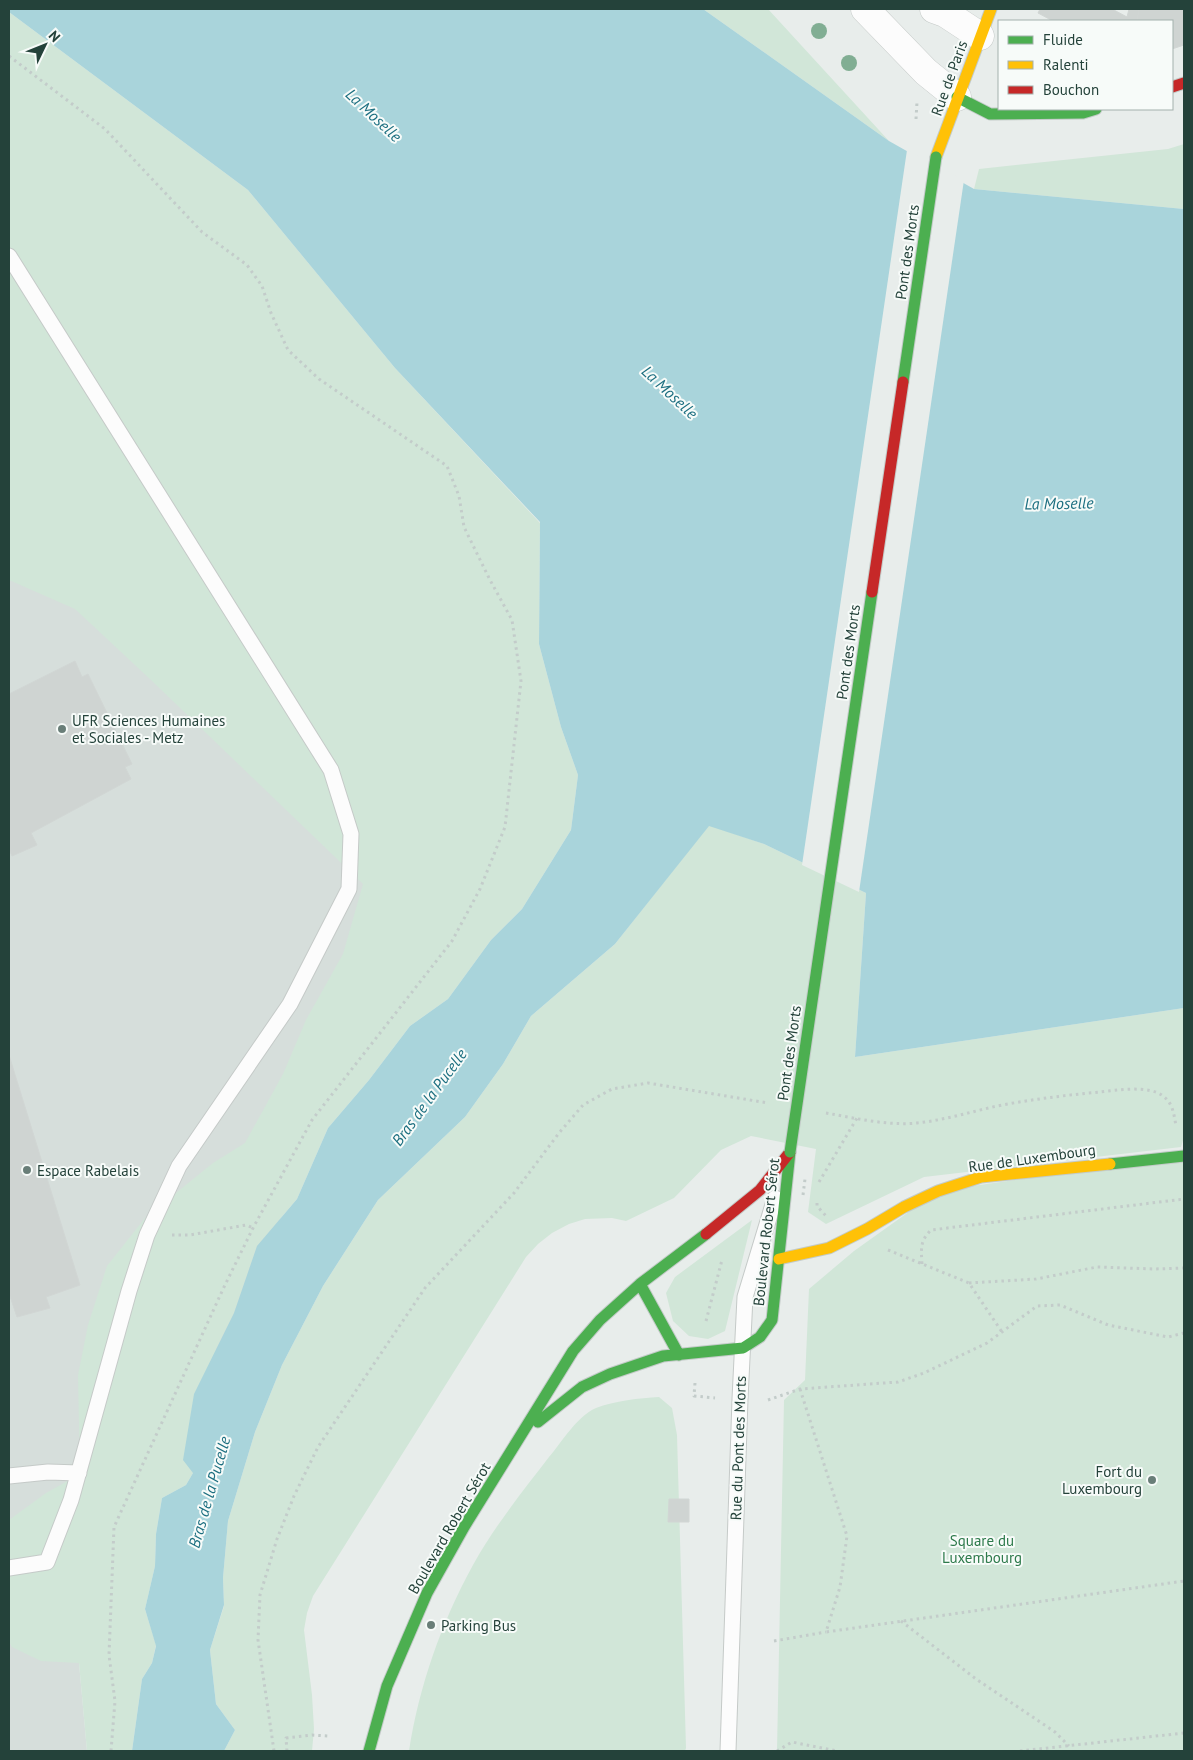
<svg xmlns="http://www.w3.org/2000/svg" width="1193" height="1760" viewBox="0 0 1193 1760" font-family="'PT Sans',sans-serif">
	<rect width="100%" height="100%" fill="#e8edeb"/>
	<!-- built -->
	<path fill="#d6dedb" d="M9 302 418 915 79 1663 87 1751H9Z"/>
	<!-- green -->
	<path fill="#d1e6d8" d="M703 9H768L889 141Z
		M9 12 248 190 395 368 540 523 539 644 561 727 578 775 571 830 522 909 491 940 448 999 410 1026 369 1080 328 1128 297 1199 257 1246 234 1313 216 1349 193 1473 186 1485 162 1498 156 1534 155 1566 145 1609 156 1645 152 1663 142 1679 132 1751H87L79 1663 41 1661 12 1647 9 1642V1520L46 1493 80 1474 78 1375 88 1325 107 1266 145 1218 213 1163 245 1143 283 1074 306 1020 343 954 363 884 151 680 75 609 9 580Z
		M1184 144V209L974 189 979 169 1168 149Z
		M709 825 764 844 866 893 855 1057 1184 1008V1137L1181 1147 924 1177 826 1224 808 1212 816 1149 751 1136 721 1150 674 1198 626 1221 612 1218 585 1219 569 1224 552 1233 538 1244 526 1257 313 1596 307 1613 304 1630 312 1695 314 1729 312 1751H224L235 1730 216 1704 210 1650 224 1606 223 1578 228 1521 255 1432 282 1365 323 1286 378 1200 465 1117 503 1064 531 1016 615 944Z
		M1184 1156V1751H777L784 1400 805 1380 809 1289 854 1251 938 1191Z
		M752 1220 725 1331 708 1339 689 1336 673 1321 666 1293 675 1277Z
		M659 1397 672 1408 677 1435 686 1748 685 1751H409C419 1687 441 1623 473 1565 494 1527 522 1492 549 1457 563 1441 576 1417 596 1408 614 1401 640 1398 659 1397Z"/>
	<!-- water -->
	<path fill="#a9d4db" d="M9 9H703L889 141 974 189 1184 209V1008L855 1057 866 893 764 844 709 826 615 944 531 1016 503 1064 465 1117 378 1200 323 1286 282 1365 255 1432 228 1521 223 1578 224 1605 210 1650 216 1704 235 1730 224 1751H132L142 1679 152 1663 156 1646 145 1609 155 1566 156 1534 162 1498 186 1485 193 1473 183 1460 194 1394 234 1313 257 1246 297 1199 328 1128 369 1080 410 1026 448 999 491 940 522 909 571 830 578 775 561 727 539 644 540 522 395 368 248 190 9 12Z"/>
	<!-- pier -->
	<path fill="#e8edeb" d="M907 150 964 180 859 892 802 865Z"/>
	<!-- building -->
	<path fill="#cfd4d2" stroke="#d1d6d4" d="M1040 9H1112L1127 17 1129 9H1139L1137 21H1053L1038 13Z
		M1139 9H1184V45L1172 49V21H1137Z
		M75 661 82 677 88 674 132 764 125 767 131 779 31 833 37 845 12 856 9 849V694Z
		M9 1055 80 1285 46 1297 50 1308 17 1317 9 1293Z
		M669 1499H689V1522H668Z"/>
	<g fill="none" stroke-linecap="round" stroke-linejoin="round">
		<!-- lane casing -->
		<g stroke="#c5cac8" stroke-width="17">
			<path id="lane" d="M9 256 331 770 351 834 349 889 290 1004 179 1166 147 1235 129 1291 71 1500 47 1562 9 1568
				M9 1476 48 1472 79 1473
				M728 1751 740 1399 745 1297 775 1198"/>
		</g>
		<!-- street casing -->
		<g stroke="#c5cac8" stroke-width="29">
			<path id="street" d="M865 9 926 72 957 97
				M934 9 945 13 980 36"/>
		</g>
		<!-- fast casing -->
		<g stroke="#c3cbc8" stroke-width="13">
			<path id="fast" d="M957 97 990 114 1083 113 1096 109
				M1110 1164 1184 1156
				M640 1284 679 1355
				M538 1422 582 1387 610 1374 663 1356 743 1348 760 1337 772 1320 790 1152
				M369 1751 387 1686 427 1593 464 1527 573 1351 600 1320 640 1284 706 1234"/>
		</g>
		<!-- slow casing -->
		<g stroke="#c3cbc8" stroke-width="13">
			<path id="slow" d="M936 157 991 9
				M779 1259 829 1248 867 1229 904 1207 938 1191 981 1177 1110 1164"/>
		</g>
		<!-- jam casing -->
		<g stroke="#c3cbc8" stroke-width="13">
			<path id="jam" d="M1172 87 1184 83
				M706 1234 760 1190 790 1152"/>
		</g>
		<!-- path -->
		<path stroke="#c3ccca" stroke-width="3" stroke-dasharray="2.5 4" stroke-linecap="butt" d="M9 56 105 129 202 232 247 265 262 286 271 313 288 350 319 379 447 466 459 496 464 527 490 580 512 620 521 681 505 827 480 889 452 941 312 1120 253 1228 224 1287 114 1527 109 1655 115 1701 111 1751
			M916 119 917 102
			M826 1113C855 1118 887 1126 917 1123 946 1120 973 1111 1002 1105 1035 1099 1067 1095 1100 1092 1117 1090 1149 1085 1163 1096 1173 1103 1174 1115 1176 1126
			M819 1182 857 1118
			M817 1203V1206L826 1216
			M172 1235H190L246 1225 253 1228
			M888 1250 969 1283 1002 1332
			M922 1264C921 1248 920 1241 931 1230L1184 1199
			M969 1283 1036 1279 1097 1267 1155 1269 1184 1268
			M706 1321 722 1260
			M695 1383 694 1396 715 1398
			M800 1389 847 1536 840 1587 826 1632 1184 1581
			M768 1400 800 1389 898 1382 924 1373 987 1343 1037 1306 1060 1305 1108 1325 1168 1337 1184 1333
			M901 1621 976 1679 1055 1732 1069 1746
			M774 1641 826 1632
			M274 1751 258 1640 260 1595 277 1539 294 1496 318 1447 425 1288 514 1193 559 1133 583 1105 612 1089 648 1083 768 1103
			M287 1751 286 1738 312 1735 328 1736
			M777 1751 792 1742 837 1751
			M1020 1751 1184 1733"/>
		<!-- lane -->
		<use href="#lane" stroke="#fcfcfc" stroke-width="15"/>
		<!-- street -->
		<use href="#street" stroke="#fcfcfc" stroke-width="28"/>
		<!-- fast -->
		<use href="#fast" stroke="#4caf50" stroke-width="11"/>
		<!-- slow -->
		<use href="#slow" stroke="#ffc107" stroke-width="11"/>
		<!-- jam -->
		<use href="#jam" stroke="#c62828" stroke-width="11"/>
		<!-- fast-bridge casing -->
		<g stroke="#c3cbc8" stroke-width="13" stroke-linecap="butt">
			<path id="fast-bridge" d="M903 382 936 157
				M790 1152 872 592"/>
		</g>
		<!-- jam-bridge casing -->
		<g stroke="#c3cbc8" stroke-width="13" stroke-linecap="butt">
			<path id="jam-bridge" d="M872 592 903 382"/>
		</g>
		<!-- path-bridge -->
		<path stroke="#c3ccca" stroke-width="3" stroke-dasharray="2.5 4" stroke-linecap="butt" d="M803 1195 805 1179"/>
		<!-- fast-bridge -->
		<use href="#fast-bridge" stroke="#4caf50" stroke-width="11"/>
		<!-- jam-bridge -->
		<use href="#jam-bridge" stroke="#c62828" stroke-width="11"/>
	</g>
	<!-- trees -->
	<g fill="#81ae93">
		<circle cx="819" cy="31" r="8"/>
		<circle cx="849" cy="63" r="8"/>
	</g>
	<!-- markers -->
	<g fill="#697e78" stroke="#f7fbf9" stroke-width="2">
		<circle cx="62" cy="729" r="5"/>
		<circle cx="27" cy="1170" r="5"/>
		<circle cx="1152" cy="1480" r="5"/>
		<circle cx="431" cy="1625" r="5"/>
	</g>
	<g text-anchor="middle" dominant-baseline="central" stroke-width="4" stroke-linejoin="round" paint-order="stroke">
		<!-- street labels -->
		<g font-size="15" fill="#24423a" stroke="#f7fbf9">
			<text transform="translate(949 78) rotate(-70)">Rue de Paris</text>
			<text transform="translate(907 252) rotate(-82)">Pont des Morts</text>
			<text transform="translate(848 652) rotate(-82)">Pont des Morts</text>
			<text transform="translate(789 1053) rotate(-82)">Pont des Morts</text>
			<text transform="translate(1032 1158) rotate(-8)">Rue de Luxembourg</text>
			<text transform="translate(766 1232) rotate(-84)">Boulevard Robert Sérot</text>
			<text transform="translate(738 1448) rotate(-88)">Rue du Pont des Morts</text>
			<text transform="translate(449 1528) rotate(-60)">Boulevard Robert Sérot</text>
		</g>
		<!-- poi labels -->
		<g font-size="15" fill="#24423a" stroke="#f7fbf9" text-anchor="start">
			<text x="72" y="720">UFR Sciences Humaines<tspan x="72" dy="17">et Sociales - Metz</tspan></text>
			<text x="37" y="1170">Espace Rabelais</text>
			<text x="1142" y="1471" text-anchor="end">Fort du<tspan x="1142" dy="17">Luxembourg</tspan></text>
			<text x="441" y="1625">Parking Bus</text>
		</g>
		<!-- park labels -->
		<g font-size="15" fill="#2d7a4b" stroke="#f7fbf9">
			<text x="982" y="1540">Square du<tspan x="982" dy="17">Luxembourg</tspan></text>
		</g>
		<!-- water labels -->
		<g font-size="16" font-style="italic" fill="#1c6f80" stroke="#f7fbf9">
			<text transform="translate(374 115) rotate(43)">La Moselle</text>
			<text transform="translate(670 392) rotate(43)">La Moselle</text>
			<text transform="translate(1059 503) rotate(-1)">La Moselle</text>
			<text transform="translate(429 1097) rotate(-54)">Bras de la Pucelle</text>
			<text transform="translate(209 1492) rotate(-74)">Bras de la Pucelle</text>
		</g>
	</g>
	<!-- border -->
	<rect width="1193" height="1760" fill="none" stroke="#24423a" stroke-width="20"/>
	<!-- legend -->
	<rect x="998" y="20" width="175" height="90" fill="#f7fbf9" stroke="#a3b1ad"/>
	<rect x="1008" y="36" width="25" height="8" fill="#4caf50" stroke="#a3b1ad"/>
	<text x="1043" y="45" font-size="15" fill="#24423a">Fluide</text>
	<rect x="1008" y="61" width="25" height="8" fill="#ffc107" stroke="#a3b1ad"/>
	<text x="1043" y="70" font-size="15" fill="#24423a">Ralenti</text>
	<rect x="1008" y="86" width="25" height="8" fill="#c62828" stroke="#a3b1ad"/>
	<text x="1043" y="95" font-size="15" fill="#24423a">Bouchon</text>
	<!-- north arrow -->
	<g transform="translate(45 45) rotate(47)" stroke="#f7fbf9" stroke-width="4" paint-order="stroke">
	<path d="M0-4L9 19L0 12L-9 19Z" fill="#24423a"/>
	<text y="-8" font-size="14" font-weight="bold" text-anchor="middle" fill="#24423a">N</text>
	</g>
</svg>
